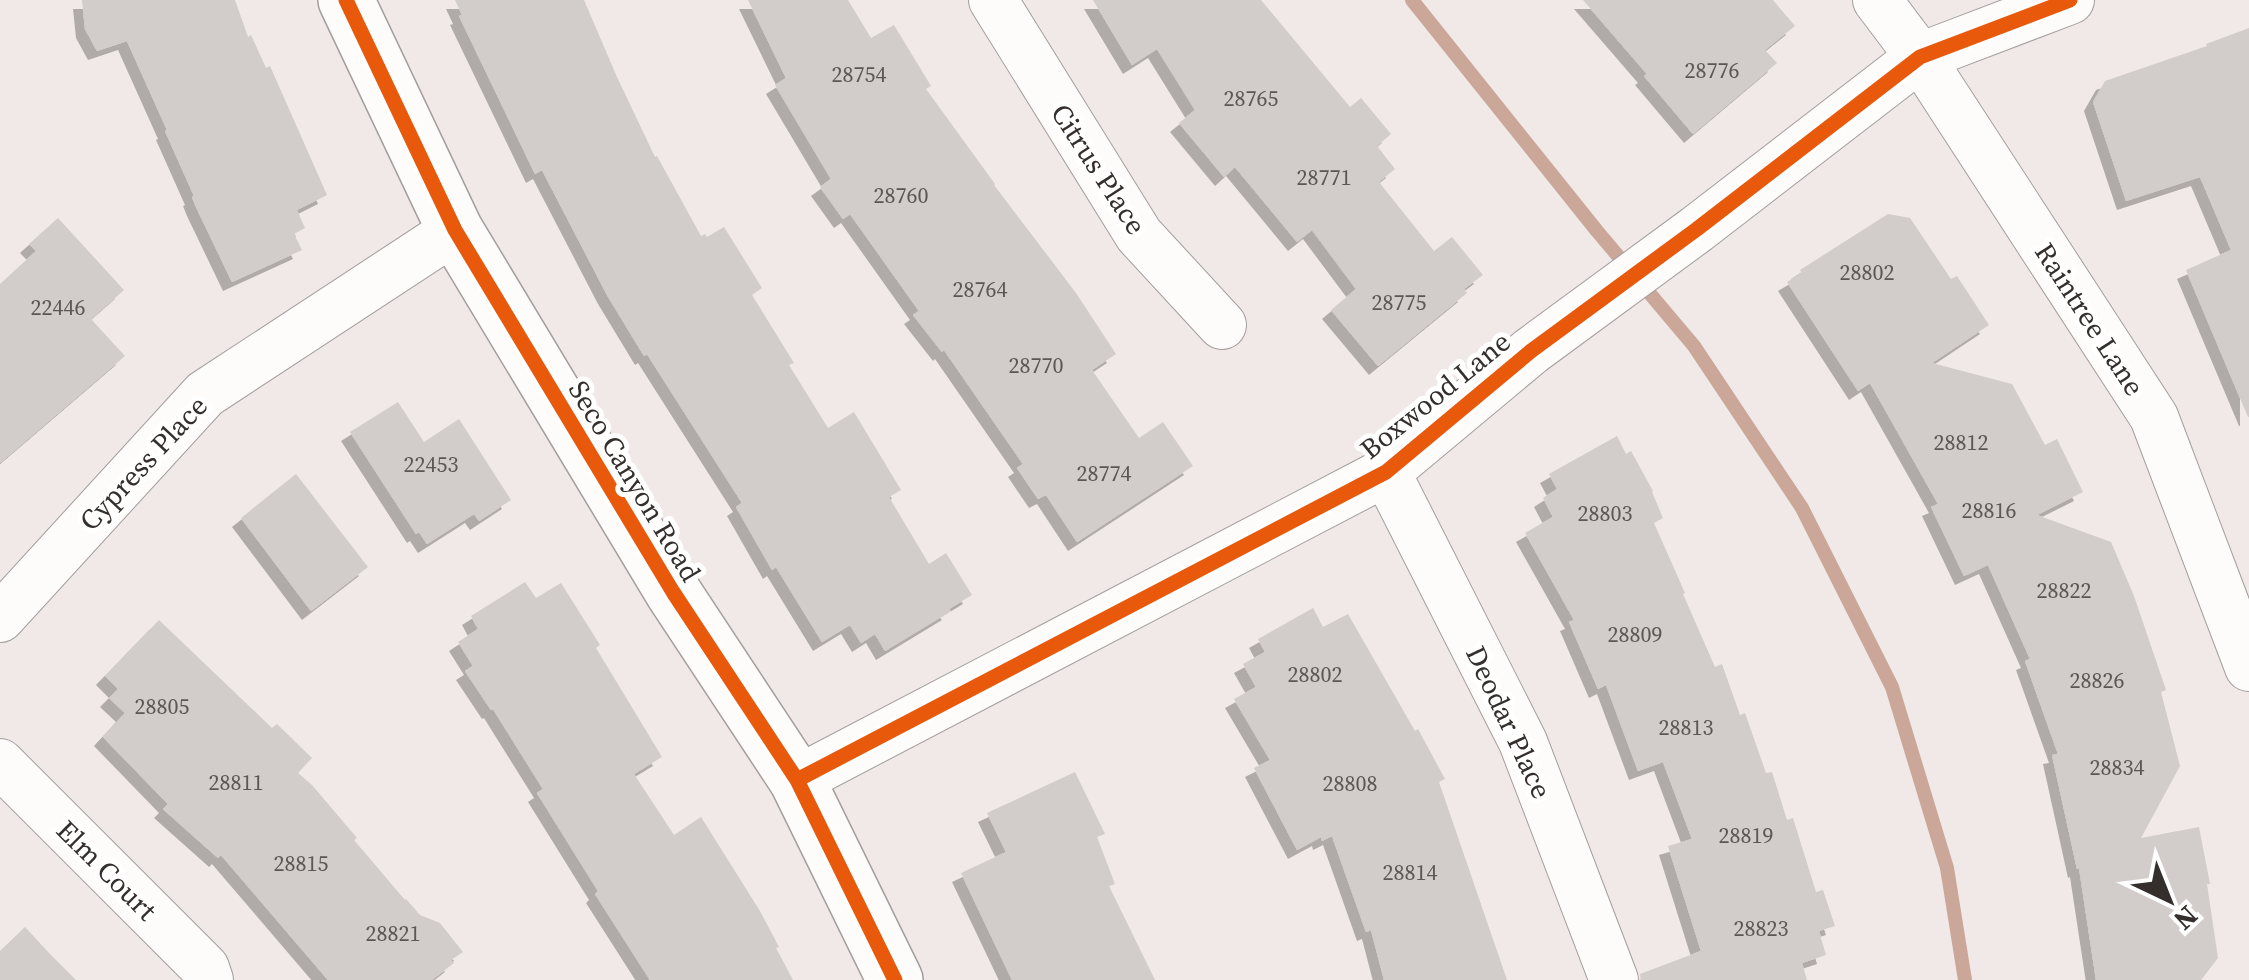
<svg xmlns="http://www.w3.org/2000/svg" width="2249" height="980" viewBox="0 0 2249 980" font-family="'Source Serif 4',serif">
	<defs>
		<filter id="shadow"><feDropShadow dx="-9" dy="9" stdDeviation="0" flood-color="#0004"/></filter>
	</defs>
	<rect width="100%" height="100%" fill="#f0e9e7"/>
	<g fill="none" stroke-linecap="round" stroke-linejoin="round">
		<!-- stream -->
		<path stroke="#caa799" stroke-width="14" d="M1412 0 1597 231 1694 346 1802 508 1892 687 1947 868 1965 980"/>
	</g>
	<!-- building -->
	<path fill="#d2ccca" filter="url(#shadow)" d="M82 0H235L248 37 251 35 266 68 270 66 327 195 297 210 305 228 294 234 302 250 232 282 196 207 192 197 194 196 165 131 167 130 127 41 97 51 85 29Z
		M455 0H584L617 77 655 157 657 156 701 236 705 234 707 237 724 227 762 288 752 295 794 363 789 365 828 428 854 412 901 490 889 497 929 564 946 553 972 595 949 609 951 611 885 651 875 634 861 643 850 625 822 642 776 567 772 570 736 507 742 503 647 354 644 356 607 295 542 170 535 174 459 16 462 15Z
		M748 0H848L871 38 894 25 931 86 926 89 995 184 994 185 1076 293 1116 354 1092 370 1139 438 1163 422 1193 466 1077 542 1046 495 1038 499 1017 468 1023 464 944 350 942 352 913 315 919 311 850 214 843 219 820 187 831 179 775 85 786 78Z
		M1093 0H1261L1350 107 1361 98 1391 134 1377 146 1395 169 1379 182 1434 251 1452 237 1483 275 1464 289 1467 293 1378 366 1331 310 1356 289 1312 230 1297 242 1235 167 1224 177 1179 123 1195 110 1157 49 1132 65Z
		M1583 0H1773L1795 26 1765 50 1777 63 1693 134 1644 76 1647 74Z
		M2249 28V417H2248L2186 270 2231 250 2200 177 2126 201 2093 102 2105 81 2207 46 2206 44Z
		M1888 214 1910 218 1951 279 1957 276 1989 325 1932 363 2012 384 2045 445 2057 439 2083 492 2037 515 2111 542 2134 596 2166 690 2161 692 2180 766 2141 838 2199 827 2210 884H2207L2218 958 2201 980H2096L2079 868 2077 869 2052 755 2058 754 2025 661 2030 659 1988 565 1964 576 1931 507 1938 504 1870 383 1858 391 1787 282 1802 273 1800 270Z
		M58 218 124 290 91 319 125 356 0 463V284L36 251 29 244Z
		M398 402 424 442 459 419 511 500 479 521 474 514 427 544 419 532 416 534 350 432Z
		M1617 436 1626 454 1631 451 1653 491 1652 492 1663 518 1654 523 1685 593 1683 594 1715 667 1722 664 1740 715 1745 713 1766 773 1772 772 1787 820 1793 818 1816 892 1823 890 1835 926 1819 931 1826 955 1802 963 1807 980H1641L1640 974 1701 951 1668 846 1692 839 1663 762 1638 771 1606 685 1598 689 1569 622 1574 620 1525 533 1553 517 1543 498 1557 489 1549 474Z
		M296 474 368 567 311 611 241 518Z
		M525 582 536 598 561 583 600 645 596 648 662 757 634 774 674 835 701 817 760 911 779 947 776 948 793 980H650L595 894 598 891 537 793 543 789 493 709 491 710 465 671 473 666 458 642 478 629 471 616Z
		M1313 608 1323 627 1348 614 1415 731 1418 729 1445 779 1439 782 1507 980H1384L1371 930 1366 932 1332 836 1322 841 1321 837 1297 850 1254 768 1270 760 1234 699 1256 687 1243 664 1265 652 1258 639Z
		M159 620 272 728 277 724 312 758 298 773 312 785 357 838 354 840 405 900 406 899 420 915 440 923 463 952 451 960 454 963 432 980H328L221 855 218 858 163 809 168 804 103 737 125 713 109 698 118 689 105 676Z
		M1075 772 1105 834 1097 837 1115 884 1109 886 1155 980H1012L961 873 1006 852 987 813Z
		M25 927 50 954 76 980H0V951Z"/>
	<g fill="none" stroke-linecap="round" stroke-linejoin="round">
		<!-- street casing -->
		<g stroke="#a39e9d" stroke-width="50">
			<path id="street" d="M993 0 1139 235 1222 325
				M1877 0 1920 57 2154 417 2249 667
				M1386 472 1523 742 1614 980
				M0 618 205 394 455 230
				M0 763 205 968 209 980
				M797 780 1386 472 1531 351 1697 229 1920 57 2070 0"/>
		</g>
		<!-- secondary casing -->
		<g stroke="#a39e9d" stroke-width="58">
			<path id="secondary" d="M346 0 455 230 673 592 797 780 895 980"/>
		</g>
		<!-- street -->
		<use href="#street" stroke="#fdfcfb" stroke-width="48"/>
		<!-- secondary -->
		<use href="#secondary" stroke="#fdfcfb" stroke-width="55"/>
		<!-- cycleway casing -->
		<g stroke="#fff" stroke-width="21">
			<path id="cycleway" d="M346 0 455 230 673 592 797 780 895 980
				M797 780 1386 472 1531 351 1697 229 1920 57 2070 0"/>
		</g>
		<!-- cycleway -->
		<use href="#cycleway" stroke="#e8590c" stroke-width="15"/>
	</g>
	<g text-anchor="middle" dominant-baseline="central" stroke-width="10" stroke-linejoin="round" paint-order="stroke">
		<!-- number labels -->
		<g font-size="22" fill="#5c5654">
			<text x="1712" y="70">28776</text>
			<text x="859" y="74">28754</text>
			<text x="1251" y="98">28765</text>
			<text x="1324" y="177">28771</text>
			<text x="901" y="195">28760</text>
			<text x="1867" y="272">28802</text>
			<text x="980" y="289">28764</text>
			<text x="1399" y="302">28775</text>
			<text x="58" y="307">22446</text>
			<text x="1036" y="365">28770</text>
			<text x="1961" y="442">28812</text>
			<text x="431" y="464">22453</text>
			<text x="1104" y="473">28774</text>
			<text x="1989" y="510">28816</text>
			<text x="1605" y="513">28803</text>
			<text x="2064" y="590">28822</text>
			<text x="1635" y="634">28809</text>
			<text x="1315" y="674">28802</text>
			<text x="2097" y="680">28826</text>
			<text x="162" y="706">28805</text>
			<text x="1686" y="727">28813</text>
			<text x="2117" y="767">28834</text>
			<text x="236" y="782">28811</text>
			<text x="1350" y="783">28808</text>
			<text x="1746" y="835">28819</text>
			<text x="301" y="863">28815</text>
			<text x="1410" y="872">28814</text>
			<text x="1761" y="928">28823</text>
			<text x="393" y="933">28821</text>
		</g>
		<!-- street labels -->
		<g font-size="28" fill="#342f2d" stroke="#fff">
			<text transform="translate(1099 169) rotate(57)">Citrus Place</text>
			<text transform="translate(2090 319) rotate(57)">Raintree Lane</text>
			<text transform="translate(1435 395) rotate(-39)">Boxwood Lane</text>
			<text transform="translate(143 463) rotate(-47)">Cypress Place</text>
			<text transform="translate(635 481) rotate(59)">Seco Canyon Road</text>
			<text transform="translate(1509 722) rotate(65)">Deodar Place</text>
			<text transform="translate(107 870) rotate(45)">Elm Court</text>
		</g>
	</g>
	<!-- north arrow -->
	<g transform="translate(2169 900) rotate(137)" stroke="#ffffff" stroke-width="8" paint-order="stroke">
	<path d="M0-8L18 38L0 25L-18 38Z" fill="#342f2d"/>
	<text y="-15" font-size="28" font-weight="bold" text-anchor="middle" fill="#342f2d">N</text>
	</g>
</svg>
